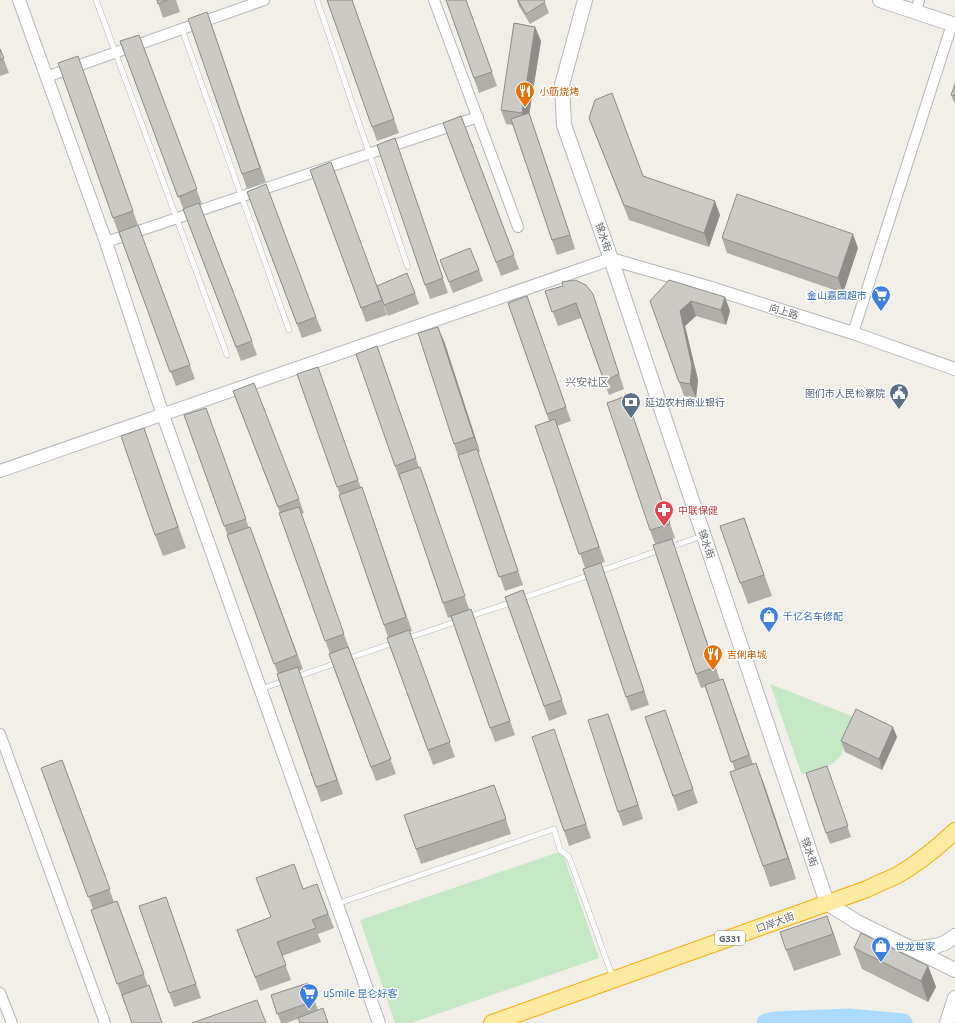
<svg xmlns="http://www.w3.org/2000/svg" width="955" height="1023" viewBox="0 0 955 1023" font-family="'Noto Sans','Noto Sans SC',sans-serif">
	<rect width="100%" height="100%" fill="#f1efe8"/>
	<!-- green -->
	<path fill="#c5e8c5" d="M770 684 857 718 840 757 832 764 802 775Z
		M562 851 599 958 411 1023H395L360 920Z"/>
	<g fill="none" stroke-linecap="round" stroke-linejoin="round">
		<!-- river -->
		<path stroke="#aadaff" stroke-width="19" d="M766 1023 775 1021 849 1018 903 1023"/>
		<!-- service casing -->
		<g stroke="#b5b8bc" stroke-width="6">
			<path id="service" d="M96 0 227 355
				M317 0 408 267
				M182 29 289 330
				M668 548 702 536
				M598 572 660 550
				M520 599 590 575
				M468 617 513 602
				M405 639 458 621
				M347 659 396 642
				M296 677 337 663
				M261 689 284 681
				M337 904 554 829 560 850 569 857 613 978"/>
		</g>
		<!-- minor casing -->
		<g stroke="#b5b8bc" stroke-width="12">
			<path id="minor" d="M434 0 518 227
				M916 12 919 0
				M46 77 264 0
				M106 242 478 117
				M853 333 952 24
				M0 734 105 1023
				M0 993 12 1023"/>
		</g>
		<!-- tertiary casing -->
		<g stroke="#b5b8bc" stroke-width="14">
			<path id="tertiary" d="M19 0 106 242 163 415 379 1023
				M0 471 611 259 708 287 853 333 955 369"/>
		</g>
		<!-- secondary casing -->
		<g stroke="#b6babf" stroke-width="16">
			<path id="secondary" d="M585 0 562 85 564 125 611 259 827 903 857 922 955 970
				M880 0 955 25
				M912 949 936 946 945 943 955 936
				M947 1023 955 998"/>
		</g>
		<!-- trunk casing -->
		<g stroke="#f9ab00" stroke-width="18">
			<path id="trunk" d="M492 1023 867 889C877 884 886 880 896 876 917 864 937 848 955 831"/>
		</g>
		<!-- service -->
		<use href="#service" stroke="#fff" stroke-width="5"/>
		<!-- minor -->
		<use href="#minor" stroke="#fff" stroke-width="10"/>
		<!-- tertiary -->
		<use href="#tertiary" stroke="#fff" stroke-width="12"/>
		<!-- secondary -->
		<use href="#secondary" stroke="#fff" stroke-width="14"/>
		<!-- trunk -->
		<use href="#trunk" stroke="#feeaa1" stroke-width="16"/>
	</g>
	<!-- wall -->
	<path fill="#afaea9" d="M157 0H176L180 12 163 18Z
		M327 0H352L399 133 377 141Z
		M446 0H466L497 86 479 93Z
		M517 0H544L549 13 530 24 519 6Z
		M207 12 266 182 247 189 242 174Z
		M535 27 541 41 529 115 575 249 557 255 513 125 506 124 501 110Z
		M139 35 202 204 200 205 257 355 241 361 184 211 120 41Z
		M0 49 9 73 0 76Z
		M78 56 138 225 195 379 176 386 113 218Z
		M955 84V103L954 102 951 95Z
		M461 116 519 269 501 276 443 123Z
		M589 118 643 176 720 215 709 247 629 220Z
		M395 138 448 293 430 299 425 285Z
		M331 162 387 315 366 322 310 170Z
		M252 206 316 317 322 331 302 338Z
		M722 238 858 248 843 293 727 253Z
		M440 260 479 270 483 281 453 293Z
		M563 286 593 294 624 389 609 395 581 318 558 326 545 291Z
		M415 293 419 304 388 316 380 296Z
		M527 296 571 421 557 426 605 562 585 568 535 426 549 421 508 303Z
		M725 297 730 311 726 325 696 316 685 326 698 380 696 398 684 396 650 301Z
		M444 341 480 452H478L523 585 505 591 454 444Z
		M377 346 419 467 425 481 469 609H471L515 735 495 742 451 617 448 618 401 480H400L395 466Z
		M318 367 361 488 367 502 412 631 409 632 455 757 433 765 387 638 388 637 339 495H340L297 374Z
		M626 396 675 538 672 539 720 680 723 679 753 764 764 784 796 879 770 887 763 866 735 770 705 687 701 688 696 674 655 544 650 530Z
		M238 405 299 499 304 513 301 514 349 648 396 774 376 781 334 669 330 654 280 513Z
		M206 408 249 528 250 527 303 669 299 671 343 794 321 802 277 674H278L184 415Z
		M144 428 186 548 163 556 155 535Z
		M744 518 772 596 748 604 720 526Z
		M601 563 649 705 631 711 626 697Z
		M523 590 567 714 549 721 505 597Z
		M665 710 698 803 678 811 645 717Z
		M613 728 643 819 623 826 618 812Z
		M897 737 882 770 845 752 841 741Z
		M559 744 591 838 569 846 564 831Z
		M62 760 114 902 117 901 148 986 125 1005 91 910 93 909 41 768Z
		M827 766 851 837 830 844 826 833Z
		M494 785 511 834 421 864 404 815Z
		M317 884 334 928 318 934 321 942 282 956 291 980 260 991 237 930 270 917Z
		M166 897 201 998 174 1007 169 993Z
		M827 916 841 955 794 971 786 950Z
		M854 948 928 966 936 987 928 1002 862 969Z
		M308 983 318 1010 298 1019 286 1023H281L271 995Z"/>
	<!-- shaded-wall -->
	<path fill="#8f8d8a" d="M535 27 541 41 529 115 575 249 522 113Z
		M715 201 720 215 709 247 704 233Z
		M853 234 858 248 843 293 838 278Z
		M593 294 598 309 624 389 619 374Z
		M725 297 730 311 726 325 721 310Z
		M691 301 696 316 685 326 698 380 696 398 690 384 680 311Z
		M438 327 444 341 480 452 474 437Z
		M601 563 606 578 649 705 644 691Z
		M608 714 613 728 643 819 638 805Z
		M893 727 897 737 882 770 879 759Z
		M756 763 764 784 796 879 788 858Z
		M827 916 835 937 841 955 833 934Z
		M928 966 936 987 928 1002 921 981Z"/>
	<!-- building -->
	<path fill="#cccac5" stroke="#8f8d8a" d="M157 0H167L158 4Z
		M327 0H352L394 119 372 127Z
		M446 0H466L492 72 474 78Z
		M518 0H544L545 2 526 14Z
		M207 12 260 168 242 174 188 19Z
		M514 23 535 27 522 113 501 110Z
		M139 35 197 189 178 197 120 41Z
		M0 49 4 58 0 60Z
		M78 56 133 211 113 218 58 63Z
		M955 84V96L951 95Z
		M612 93 643 176 715 201 704 233 624 205 589 118 595 100Z
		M529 113 570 235 552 240 511 119Z
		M461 116 514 255 496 262 443 123Z
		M395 138 443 278 425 285 377 145Z
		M331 162 382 300 361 308 310 170Z
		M266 184 316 317 297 324 247 192Z
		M737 194 853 234 838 278 722 238Z
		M199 203 252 341 236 347 183 209Z
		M138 225 190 365 170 372 119 232Z
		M470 248 479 270 449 282 440 260Z
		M407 273 415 293 384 305 377 286Z
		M575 280 586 285 593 294 619 374 604 381 576 303 552 312 545 291 563 286 562 282Z
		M669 280 725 297 721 310 691 301 680 311 692 366 690 384 679 382 650 301Z
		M527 296 566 407 547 414 508 303Z
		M438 327 474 437 454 444 418 333Z
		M377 346 416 458 395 466 356 354Z
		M318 367 358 480 337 487 297 374Z
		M254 383 299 499 278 507 233 391Z
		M626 396 670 524 650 530 607 403Z
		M206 408 246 519 224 526 184 415Z
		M555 419 599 547 579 554 535 426Z
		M144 428 178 527 155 535 121 436Z
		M477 449 518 571 499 577 458 455Z
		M420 467 465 596 443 603 399 474Z
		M362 487 406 617 384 625 339 495Z
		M299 507 344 634 325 641 279 513Z
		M744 518 764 575 740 583 720 526Z
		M250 527 297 655 274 664 227 535Z
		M672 539 715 667 696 674 653 545Z
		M601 563 644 691 626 697 583 569Z
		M523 590 562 700 544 706 505 597Z
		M471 609 510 721 490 728 451 616Z
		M409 630 450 742 428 750 387 638Z
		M348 647 391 759 371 767 329 654Z
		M298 667 337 780 316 787 277 674Z
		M723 679 749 755 731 762 705 685Z
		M856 709 893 727 879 759 841 741Z
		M665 710 693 789 673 796 645 717Z
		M608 714 638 805 618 812 588 720Z
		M554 729 586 824 564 831 532 737Z
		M62 760 110 889 88 897 41 768Z
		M756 763 788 858 763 866 730 772Z
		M827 766 848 826 826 833 806 773Z
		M494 785 506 819 416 849 404 815Z
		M294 864 303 889 317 884 328 914 312 920 316 928 277 942 286 965 255 977 237 930 271 917 256 878Z
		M166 897 196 984 169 993 139 906Z
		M117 901 144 974 117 984 91 910Z
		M827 916 833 934 786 950 780 932Z
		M861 933 928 966 921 981 854 948Z
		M308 983 314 1001 277 1014 271 995Z
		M149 985 162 1023H132L122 995Z
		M257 1000 266 1023H192Z
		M323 1008 328 1023H300L298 1018Z"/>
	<!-- icons -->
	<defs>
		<g id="restaurant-pin" transform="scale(1)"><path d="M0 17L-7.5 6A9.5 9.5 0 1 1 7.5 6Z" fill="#e8710a" stroke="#fff"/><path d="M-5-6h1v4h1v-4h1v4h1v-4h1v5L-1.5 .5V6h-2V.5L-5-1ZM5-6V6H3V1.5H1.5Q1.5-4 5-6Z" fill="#fff"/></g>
		<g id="supermarket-pin" transform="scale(1)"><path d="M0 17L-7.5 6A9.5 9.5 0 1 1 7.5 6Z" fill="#3f7fe0" stroke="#fff"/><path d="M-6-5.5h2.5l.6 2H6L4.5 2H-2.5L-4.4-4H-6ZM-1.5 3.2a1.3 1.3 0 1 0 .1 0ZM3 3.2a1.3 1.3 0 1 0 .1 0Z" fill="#fff"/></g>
		<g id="civic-pin" transform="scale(1)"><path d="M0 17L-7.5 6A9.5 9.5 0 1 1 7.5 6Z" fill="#5c6f8a" stroke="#fff"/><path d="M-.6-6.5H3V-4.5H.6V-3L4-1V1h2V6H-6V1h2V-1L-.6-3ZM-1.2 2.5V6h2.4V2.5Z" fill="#fff"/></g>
		<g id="bank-pin" transform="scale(1)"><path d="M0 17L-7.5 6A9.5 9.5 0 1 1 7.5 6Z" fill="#5c6f8a" stroke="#fff"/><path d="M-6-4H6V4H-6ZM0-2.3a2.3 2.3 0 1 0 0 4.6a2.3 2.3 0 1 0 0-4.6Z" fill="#fff"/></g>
		<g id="pharmacy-pin" transform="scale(1)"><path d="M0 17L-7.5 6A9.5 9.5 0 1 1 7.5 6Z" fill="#e0444e" stroke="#fff"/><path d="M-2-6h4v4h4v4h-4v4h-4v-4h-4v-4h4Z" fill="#fff"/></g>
		<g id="shop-pin" transform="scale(1)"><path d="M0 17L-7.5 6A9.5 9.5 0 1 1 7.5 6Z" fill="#3f7fe0" stroke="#fff"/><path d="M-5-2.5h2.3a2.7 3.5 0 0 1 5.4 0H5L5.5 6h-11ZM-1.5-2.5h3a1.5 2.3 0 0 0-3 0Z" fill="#fff"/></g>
	</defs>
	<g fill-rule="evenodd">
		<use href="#restaurant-pin" x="525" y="91"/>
		<use href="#supermarket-pin" x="881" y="295"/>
		<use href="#civic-pin" x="899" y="393"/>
		<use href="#bank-pin" x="631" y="402"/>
		<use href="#pharmacy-pin" x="664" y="510"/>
		<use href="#shop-pin" x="769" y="616"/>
		<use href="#restaurant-pin" x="713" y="654"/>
		<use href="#shop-pin" x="881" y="946"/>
		<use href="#supermarket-pin" x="309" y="993"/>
	</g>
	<g text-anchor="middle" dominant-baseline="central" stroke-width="3" stroke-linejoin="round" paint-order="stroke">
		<!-- shield labels -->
		<rect fill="#fff" stroke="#8f9295" stroke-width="1" x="715" y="931" width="30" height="14" rx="3"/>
		<g font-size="9" font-weight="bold" fill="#5f6368">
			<text x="730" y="938">G331</text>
		</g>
		<!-- food labels -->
		<g font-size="10" fill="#c56008" stroke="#fff" text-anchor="start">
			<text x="539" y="91">小筋烧烤</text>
			<text x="727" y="654">吉俐串城</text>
		</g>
		<!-- street labels -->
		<g font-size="10" fill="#5f6368" stroke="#fff">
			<text transform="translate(604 237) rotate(71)">锦水街</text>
			<text transform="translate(784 311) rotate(17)">向上路</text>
			<text transform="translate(707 544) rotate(71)">锦水街</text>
			<text transform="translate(810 852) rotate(71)">锦水街</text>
			<text transform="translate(775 922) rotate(-20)">口岸大街</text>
		</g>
		<!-- shop labels -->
		<g font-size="10" fill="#366cbe" stroke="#fff" text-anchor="start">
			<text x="867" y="295" text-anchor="end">金山嘉园超市</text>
			<text x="783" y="616">千亿名车修配</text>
			<text x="895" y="946">世龙世家</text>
			<text x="323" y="993">uSmile 昆仑好客</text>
		</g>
		<!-- service labels -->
		<g font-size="10" fill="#4e5e75" stroke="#fff" text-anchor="end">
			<text x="885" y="393">图们市人民检察院</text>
			<text x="645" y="402" text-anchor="start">延边农村商业银行</text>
		</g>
		<!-- health labels -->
		<g font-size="10" fill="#be3a42" stroke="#fff" text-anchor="start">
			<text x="678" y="510">中联保健</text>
		</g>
		<!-- neighbourhood labels -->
		<g font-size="11" fill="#70757a" stroke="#fff">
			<text x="587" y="381">兴安社区</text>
		</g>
	</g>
</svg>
